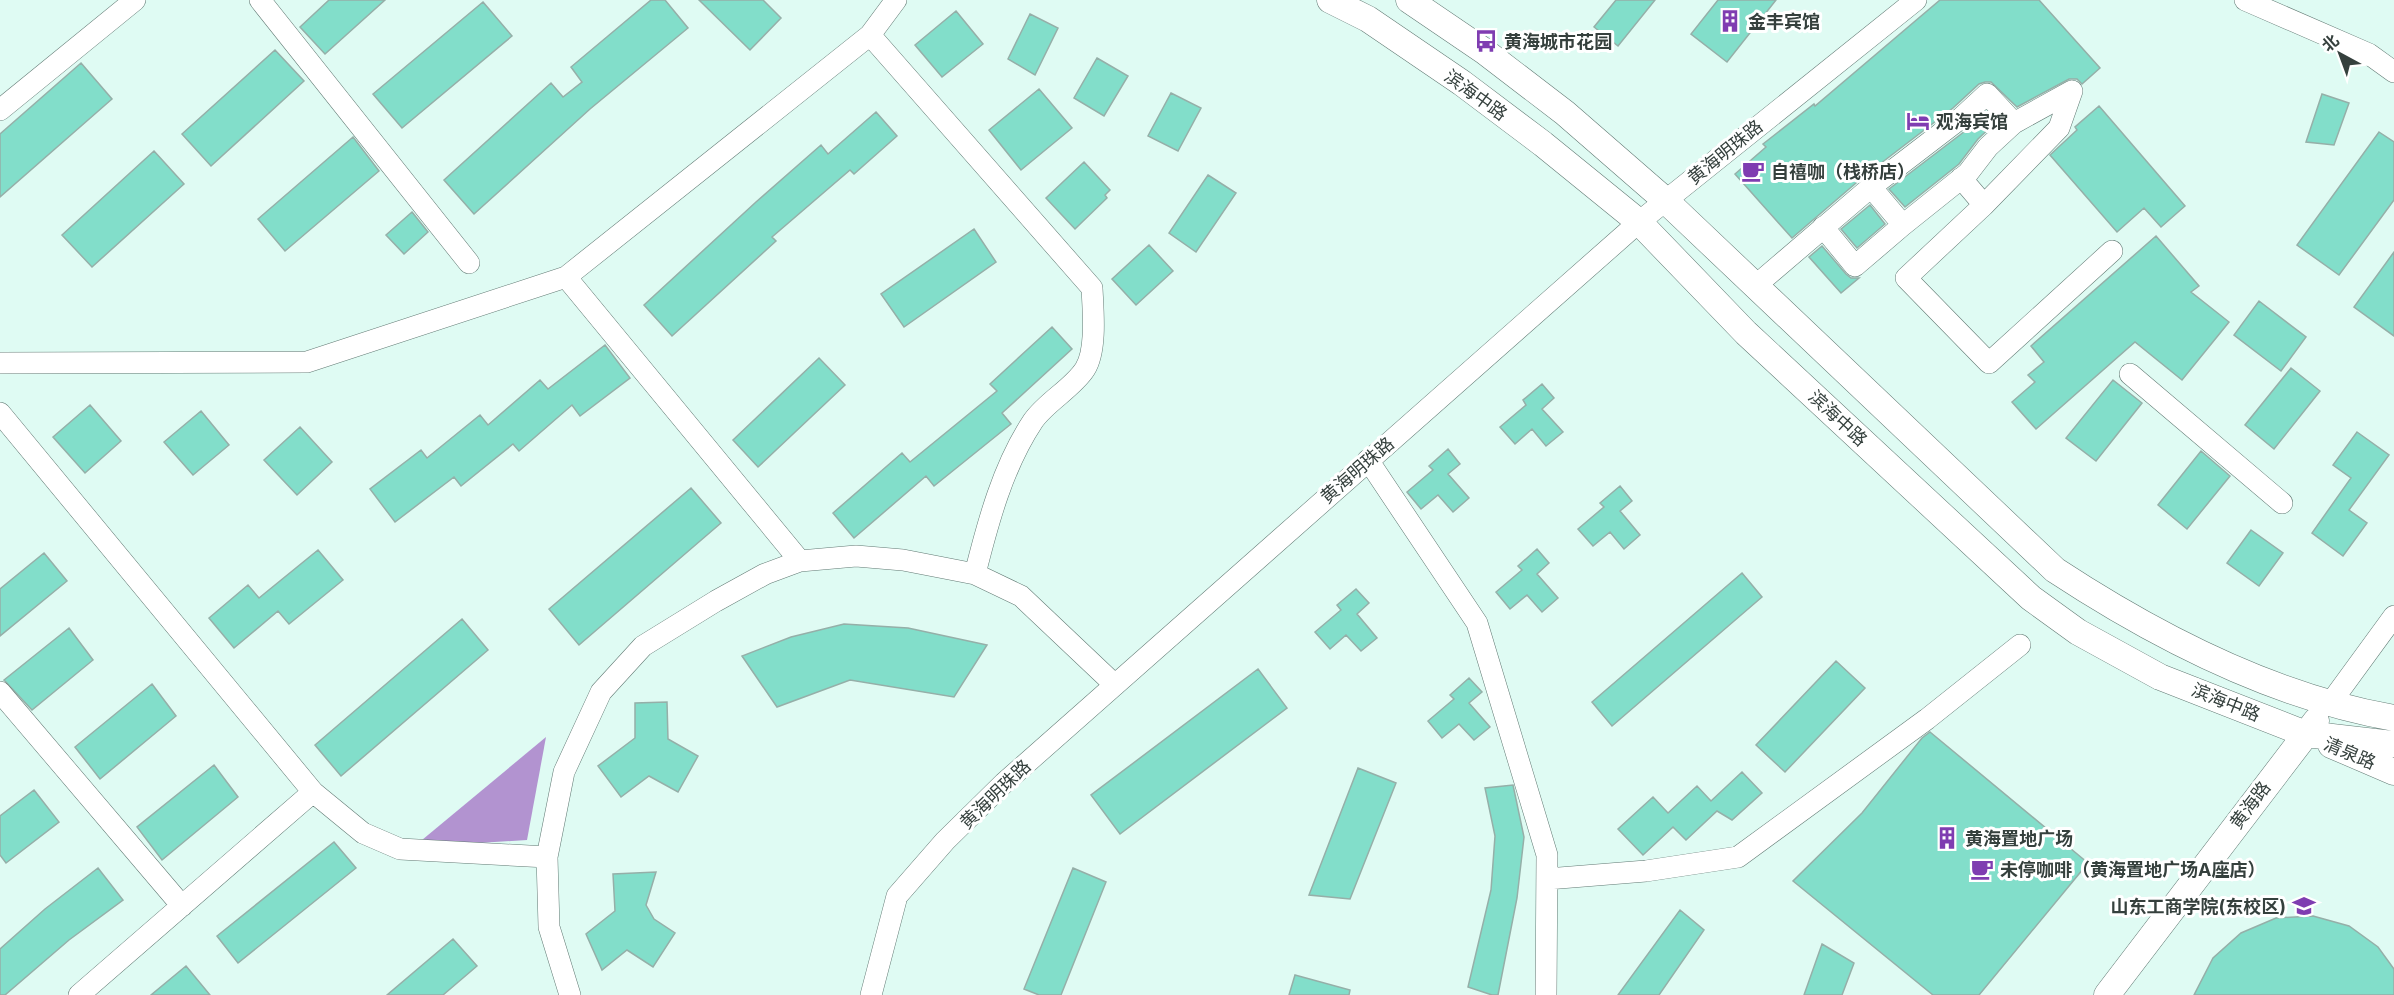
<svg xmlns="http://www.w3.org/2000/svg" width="2394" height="995" viewBox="0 0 2394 995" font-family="Inter,'Noto Sans SC',sans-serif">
	<rect width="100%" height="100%" fill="#dffbf3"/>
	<!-- water -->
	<path fill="#b293d0" d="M546 737 527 840 432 846 422 840Z"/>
	<!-- building -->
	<path fill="#82deca" stroke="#95afa8" stroke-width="1.5" d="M329 0H385L325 54 300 27Z
		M651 0H665L688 28 590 109 474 214 444 180 551 83 563 97 582 82 571 67Z
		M699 0H763L781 18 750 50Z
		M1616 0H1655L1618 46 1594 27Z
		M1718 0H1776L1727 62 1691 34Z
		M1940 0H2039L2100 68 2082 84 2077 79H2069L2017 107 1991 82H1985L1979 84 1953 108 1863 177 1792 238 1735 174 1766 147 1763 144 1814 104 1815 106Z
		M483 2 512 36 402 128 373 94Z
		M956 11 983 44 942 77 915 45Z
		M1030 14 1058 28 1035 75 1008 59Z
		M275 50 304 81 211 166 182 134Z
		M1097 58 1128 76 1104 116 1074 98Z
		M81 63 112 99 0 197V134Z
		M1039 89 1072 128 1021 170 989 130Z
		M1171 93 1201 108 1178 151 1148 136Z
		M2322 94 2349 103 2334 145 2306 142Z
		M2099 106 2185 206 2161 227 2144 208 2117 232 2050 155 2077 130 2075 127Z
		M876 112 897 136 854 174 850 170 772 237 776 241 672 336 644 305 756 202 821 145 828 154Z
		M1986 112 1996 122 1978 139 1959 164 1905 207 1889 189 1969 128Z
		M2379 132 2394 142V200L2339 275 2297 245Z
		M353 137 379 171 285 251 258 219Z
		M154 151 184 184 92 267 62 235Z
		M1084 162 1110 190 1105 195 1107 198 1075 229 1046 198Z
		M1208 175 1236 193 1196 252 1169 233Z
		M1870 205 1885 224 1857 248 1841 229Z
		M412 212 428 232 404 254 386 235Z
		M974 229 996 262 904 327 881 294Z
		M2156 236 2199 286 2191 292 2229 322 2182 380 2135 342 2036 429 2012 402 2035 382 2028 375 2044 362 2031 346Z
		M1149 245 1173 271 1136 305 1112 279Z
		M1822 246 1846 274 1851 278H1859L1841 293 1809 257Z
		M2394 252V336L2354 307Z
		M2259 301 2306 337 2281 371 2234 335Z
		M1052 327 1072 349 1002 413 1011 424 934 486 926 476 854 538 833 513 902 453 910 462 997 391 990 384Z
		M605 345 630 378 580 416 572 405 519 451 513 444 461 486 454 477 395 522 370 489 421 450 427 458 480 415 488 425 540 380 548 389Z
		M819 358 845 385 758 467 733 440Z
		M2291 368 2320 391 2274 449 2245 425Z
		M2113 380 2142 403 2096 461 2066 438Z
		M1542 384 1554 398 1542 409 1563 432 1546 446 1532 429 1515 444 1500 427 1526 405 1523 400Z
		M90 405 121 441 85 473 53 437Z
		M201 411 229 445 193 475 164 442Z
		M300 427 332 462 297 495 264 460Z
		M2357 432 2389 455 2349 510 2367 523 2343 556 2312 533 2351 478 2333 465Z
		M1448 449 1460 464 1448 474 1469 498 1453 512 1438 495 1421 509 1407 492 1433 470 1429 466Z
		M2201 451 2230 476 2187 529 2158 505Z
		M1620 486 1632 501 1620 511 1640 535 1624 549 1610 532 1593 546 1578 529 1604 507 1600 503Z
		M691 488 721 523 579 645 549 609Z
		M2251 530 2283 553 2259 586 2227 563Z
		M1537 549 1549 563 1537 574 1558 598 1542 612 1527 595 1510 609 1496 592 1522 570 1518 566Z
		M318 550 343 580 289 624 278 611 234 648 209 618 248 585 259 598Z
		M44 553 67 581 0 636V589Z
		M1742 573 1762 597 1612 726 1592 702Z
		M1356 589 1369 603 1357 614 1377 638 1361 651 1346 635 1330 649 1315 632 1341 610 1337 605Z
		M462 619 488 650 341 776 315 745Z
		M844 624 908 628 987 645 954 697 850 680 777 707 742 656 791 637Z
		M69 628 93 660 32 710 4 680Z
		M1836 661 1865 688 1785 772 1756 745Z
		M1258 669 1287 708 1120 834 1091 795Z
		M1469 678 1482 692 1469 703 1490 727 1474 740 1459 724 1442 738 1428 721 1454 699 1450 695Z
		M152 684 176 716 100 779 75 747Z
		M667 702 668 739 698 756 678 792 649 776 621 797 598 766 635 738V703Z
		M1930 732 2088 863 1979 995H1933L1793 881 1862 813 1922 738Z
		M214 765 238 797 162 860 137 827Z
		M1358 768 1396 783 1350 899 1309 895Z
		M1742 772 1762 793 1732 820 1717 811 1686 840 1673 827 1643 855 1618 829 1653 797 1668 813 1697 786 1711 801Z
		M1513 785 1524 837 1517 898 1498 995H1492L1468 987 1491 890 1495 836 1485 788Z
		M34 790 59 822 6 863 0 855V816Z
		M334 842 356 868 238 963 217 936Z
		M98 868 123 900 69 940 5 995H0V949L45 909Z
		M1073 868 1106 882 1061 995H1039L1024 989Z
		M656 872 646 905 654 919 675 933 653 967 627 950 602 970 586 934 615 911 613 874Z
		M1680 910 1704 930 1659 995H1618Z
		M2313 916 2349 926 2378 947 2394 969V995H2194L2213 958 2241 933 2276 918Z
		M453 939 477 966 443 995H387Z
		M1822 944 1854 963 1842 995H1804Z
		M186 966 210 995H151Z
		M1295 975 1350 990 1349 995H1289Z"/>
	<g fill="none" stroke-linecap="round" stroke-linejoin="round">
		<!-- minor casing -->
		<g stroke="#627a74" stroke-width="22">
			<path id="minor" d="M260 0 469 263
				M2245 0 2369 54 2394 72
				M870 35 1092 288C1093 310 1097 350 1085 369 1073 388 1046 402 1033 421 1003 466 988 522 975 574
				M0 110 135 0
				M1961 178 1984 205 1906 278 1989 363 2112 251
				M1871 187 1903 225 1968 173 1988 147 2014 123
				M1984 205 2059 128 2072 91
				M1823 227 1855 266 1903 225
				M566 277 800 561 856 556 903 560 975 574 1021 596 1115 685
				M1754 287 1871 187 1961 118 1987 94 2014 123 2072 91
				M0 363 307 362 566 277 870 35 896 0
				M2130 374 2282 503
				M0 413 313 792 363 833 400 849 547 857
				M1368 460 1477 623 1547 855 1546 995
				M0 692 182 906
				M2329 705 2394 616
				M1547 879 1646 871 1738 857 1927 719 2020 645
				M79 995 313 792
				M570 995 549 927 547 857 564 772 601 692 643 646 716 601 765 574 800 561
				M871 995 897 896 945 841 1004 783 1639 222 1916 0"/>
		</g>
		<!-- major casing -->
		<g stroke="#627a74" stroke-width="27">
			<path id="major" d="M1330 0 1368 19 1462 83 1543 144 1639 222 1746 333 2031 598 2078 632 2160 677 2306 734 2394 744
				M1409 0 1484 51 1565 113 1665 200 2055 570C2157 637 2273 697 2394 718
				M2331 745 2394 772
				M2107 995 2316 721"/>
		</g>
		<!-- minor -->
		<use href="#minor" stroke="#fff" stroke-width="21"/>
		<!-- major -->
		<use href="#major" stroke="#fff" stroke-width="26"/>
	</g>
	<!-- icons -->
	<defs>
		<g id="building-bare" transform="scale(1.8)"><path d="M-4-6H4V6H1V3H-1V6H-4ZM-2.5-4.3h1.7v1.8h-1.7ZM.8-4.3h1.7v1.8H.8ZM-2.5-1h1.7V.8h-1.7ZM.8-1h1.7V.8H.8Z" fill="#7f3db1" stroke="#fff" stroke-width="2.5" paint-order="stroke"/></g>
		<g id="bus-bare" transform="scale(1.8)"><path d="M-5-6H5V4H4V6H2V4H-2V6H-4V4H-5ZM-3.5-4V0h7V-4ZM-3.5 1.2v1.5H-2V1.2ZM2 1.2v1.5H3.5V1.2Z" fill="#7f3db1" stroke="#fff" stroke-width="2.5" paint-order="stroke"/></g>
		<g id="hotel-bare" transform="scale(1.8)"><path d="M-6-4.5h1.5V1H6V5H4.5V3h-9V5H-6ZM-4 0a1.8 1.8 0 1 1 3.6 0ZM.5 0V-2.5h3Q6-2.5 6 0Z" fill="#7f3db1" stroke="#fff" stroke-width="2.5" paint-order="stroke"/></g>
		<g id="cafe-bare" transform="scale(1.8)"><path d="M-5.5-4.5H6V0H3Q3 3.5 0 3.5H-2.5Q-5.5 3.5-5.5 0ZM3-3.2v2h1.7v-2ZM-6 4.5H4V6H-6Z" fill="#7f3db1" stroke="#fff" stroke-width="2.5" paint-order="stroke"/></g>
		<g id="university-bare" transform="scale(1.8)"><path d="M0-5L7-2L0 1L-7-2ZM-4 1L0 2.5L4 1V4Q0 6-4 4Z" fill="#7f3db1" stroke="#fff" stroke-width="2.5" paint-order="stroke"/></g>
	</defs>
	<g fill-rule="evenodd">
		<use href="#building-bare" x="1730" y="21"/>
		<use href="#bus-bare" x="1486" y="41"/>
		<use href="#hotel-bare" x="1918" y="121"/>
		<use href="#cafe-bare" x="1753" y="171"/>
		<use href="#building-bare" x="1947" y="838"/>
		<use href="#cafe-bare" x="1982" y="869"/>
		<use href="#university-bare" x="2304" y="906"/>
	</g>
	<g text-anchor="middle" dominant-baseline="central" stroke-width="6" stroke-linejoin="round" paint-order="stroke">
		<!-- poi labels -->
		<g font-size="18" font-weight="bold" fill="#35403d" stroke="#fff" text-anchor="start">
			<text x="1748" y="21">金丰宾馆</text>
			<text x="1504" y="41">黄海城市花园</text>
			<text x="1936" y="121">观海宾馆</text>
			<text x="1771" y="171">自禧咖（栈桥店）</text>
			<text x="1965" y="838">黄海置地广场</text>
			<text x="2000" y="869">未停咖啡（黄海置地广场A座店）</text>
			<text x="2286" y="906" text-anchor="end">山东工商学院(东校区)</text>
		</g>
		<!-- street labels -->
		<g font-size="18" fill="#35403d" stroke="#fff">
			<text transform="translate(1476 95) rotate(36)">滨海中路</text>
			<text transform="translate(1725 152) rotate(-39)">黄海明珠路</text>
			<text transform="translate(1838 418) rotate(43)">滨海中路</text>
			<text transform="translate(1357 470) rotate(-41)">黄海明珠路</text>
			<text transform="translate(2226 702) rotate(22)">滨海中路</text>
			<text transform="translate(2350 753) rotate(23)">清泉路</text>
			<text transform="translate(995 794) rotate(-44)">黄海明珠路</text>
			<text transform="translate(2250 805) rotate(-53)">黄海路</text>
		</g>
	</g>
	<!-- north arrow -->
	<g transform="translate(2340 54) rotate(319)" stroke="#ffffff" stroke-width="4.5" paint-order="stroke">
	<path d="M0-4.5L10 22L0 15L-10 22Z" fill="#35403d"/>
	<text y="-9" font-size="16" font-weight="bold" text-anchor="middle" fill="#35403d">北</text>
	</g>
</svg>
